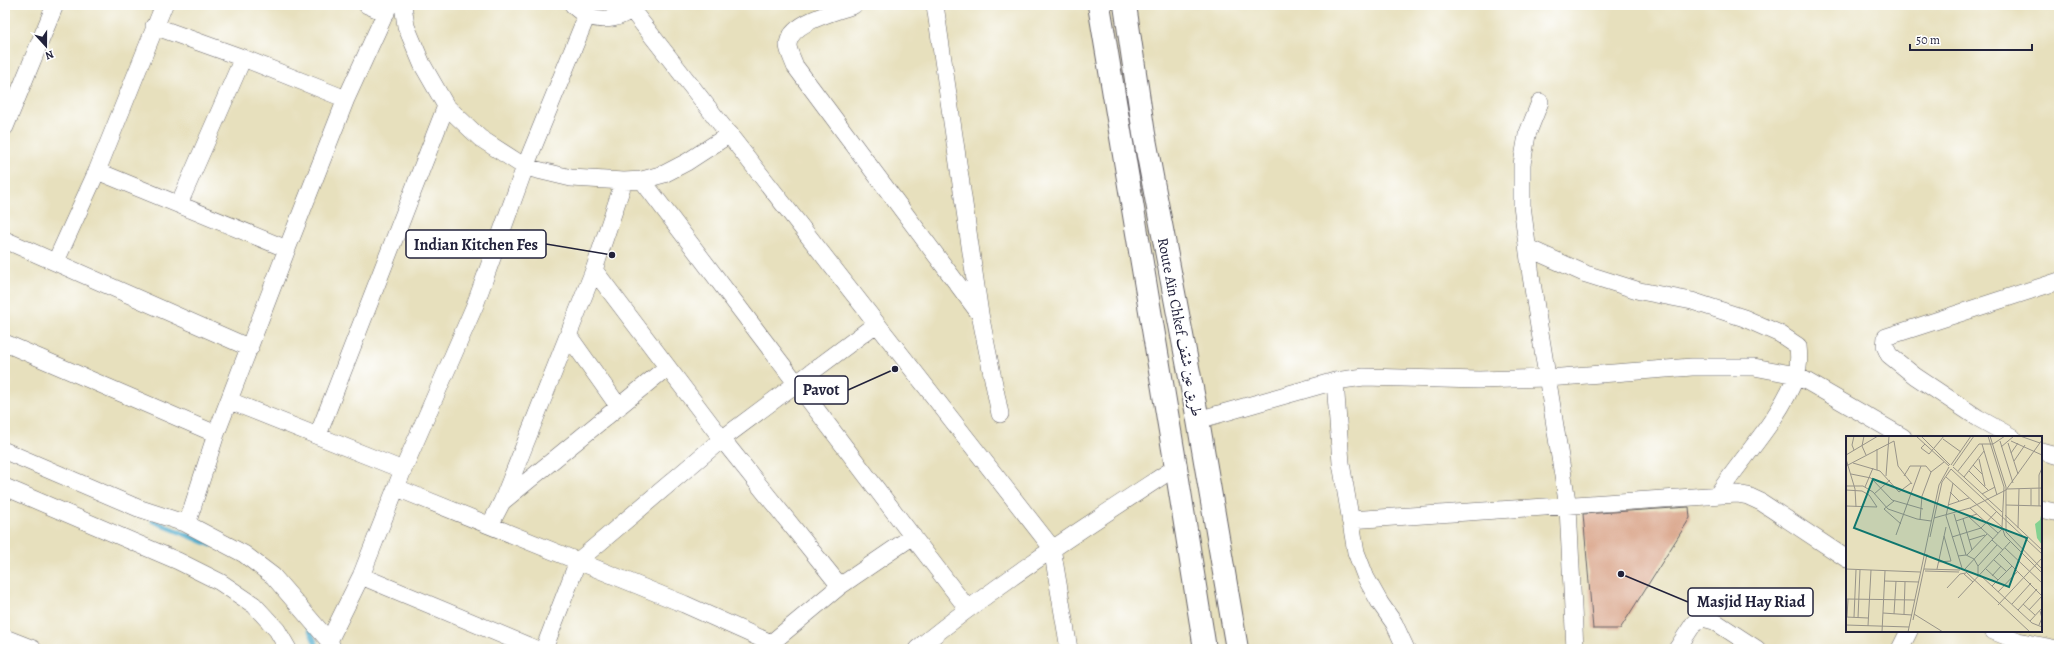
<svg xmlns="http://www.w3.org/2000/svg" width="2064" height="654" viewBox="0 0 2064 654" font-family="Alegreya,Amiri,serif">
	<rect width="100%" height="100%" fill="#fff"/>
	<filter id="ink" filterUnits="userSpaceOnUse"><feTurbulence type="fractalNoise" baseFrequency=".025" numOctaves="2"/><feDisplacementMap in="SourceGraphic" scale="8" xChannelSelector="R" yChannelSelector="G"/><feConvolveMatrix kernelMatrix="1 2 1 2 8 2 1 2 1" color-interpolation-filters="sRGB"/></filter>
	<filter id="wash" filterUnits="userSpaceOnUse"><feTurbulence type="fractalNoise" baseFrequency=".012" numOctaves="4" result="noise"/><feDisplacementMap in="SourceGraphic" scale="16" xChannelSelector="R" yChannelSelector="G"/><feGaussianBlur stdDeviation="0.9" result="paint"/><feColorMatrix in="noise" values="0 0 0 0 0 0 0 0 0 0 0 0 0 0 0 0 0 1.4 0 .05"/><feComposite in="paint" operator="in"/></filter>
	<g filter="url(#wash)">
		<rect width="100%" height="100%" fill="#e7e0bd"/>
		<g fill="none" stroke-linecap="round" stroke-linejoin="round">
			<!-- stream -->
			<path stroke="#4dabcc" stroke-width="5" d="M153 521 211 545
				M309 628 318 649"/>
		</g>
		<g id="blocks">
			<!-- building -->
			<path fill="#dcaa91" d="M1689 507 1690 518 1620 629H1593L1583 514Z"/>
		</g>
	</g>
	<g filter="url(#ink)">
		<use href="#blocks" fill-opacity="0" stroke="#676468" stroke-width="1"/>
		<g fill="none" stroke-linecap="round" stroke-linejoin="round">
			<!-- minor casing -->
			<g stroke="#676468" stroke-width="18">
				<path id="minor" d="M367 5 386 13
					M403 5 406 26 422 64 446 106 480 138 525 167 571 178 624 181 642 180 664 174 687 162 730 134
					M573 5C591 24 618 23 636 5
					M854 5C836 12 789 22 788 45 788 51 793 60 795 66L979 313
					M935 5 980 314 1000 414
					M631 9 1052 548 1069 649
					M154 26 243 58 346 99
					M1540 102 1527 135 1522 164V205L1531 276 1568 507 1575 649
					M5 127 55 5
					M97 171 287 249
					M642 180 967 608
					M179 204 243 58
					M5 240 250 348
					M1528 248 1586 274 1640 291 1692 301 1744 318 1780 334 1798 346C1799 355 1799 367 1796 376 1779 420 1744 455 1718 494
					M56 261 97 171 164 5
					M594 270 722 439 840 586
					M568 335 619 407
					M5 343 216 434
					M1335 381 1341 463 1356 552 1366 578 1380 603 1394 623 1406 649
					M230 401 403 470
					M1198 420 1335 381 1364 377 1479 380 1548 378 1692 367H1754L1796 375 1903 437
					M318 435 446 106
					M2012 437 1978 418 1915 376 1889 355 1885 346 1886 337 2059 281
					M5 451 138 508 187 524 244 554 273 576 329 641 333 649
					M2041 451 2059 456
					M5 487 178 561 220 582 254 605 277 630 288 649
					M397 488 684 604 771 643
					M502 502 666 368
					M2041 509 2059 513
					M1350 520 1737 494 1748 496 1761 502 1847 559
					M187 524 216 434 287 249 346 99 389 5
					M490 525 502 502 594 270 624 181
					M361 576 536 649
					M1993 631 2018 641 2057 649
					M5 638 33 649
					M329 641 361 576 403 470 475 305 525 167 587 15
					M544 649 578 561 722 439 876 324
					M764 649 840 586 913 536
					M917 649C999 582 1088 525 1176 467
					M1677 649 1694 623 1703 618 1714 621 1757 649
					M1900 649 1909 631"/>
			</g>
			<!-- major casing -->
			<g stroke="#676468" stroke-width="24">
				<path id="major" d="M1099 5 1176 467 1205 649
					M1125 5 1144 134 1198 420 1237 649"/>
			</g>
			<!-- minor -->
			<use href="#minor" stroke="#fff" stroke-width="17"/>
			<!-- major -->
			<use href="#major" stroke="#fff" stroke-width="22"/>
		</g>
	</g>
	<g text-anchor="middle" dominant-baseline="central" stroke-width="3.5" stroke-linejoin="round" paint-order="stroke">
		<!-- street labels -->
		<g font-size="15" fill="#22223b" stroke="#fff">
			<text transform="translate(1180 327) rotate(79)">Route Aïn Chkef طريق عين شقف</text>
		</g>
	</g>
	<!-- overview -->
	<g transform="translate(1846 436)">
		<rect width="196" height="196" fill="#e7e0bd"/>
		<path d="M196 75V109L191 102 189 88 194 84Z" fill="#84d291"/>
		<path fill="none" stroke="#989489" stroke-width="1" d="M8 0 6 9 8 14M18 0 16 10 20 19M70 0 103 30M75 0 104 29M142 0 158 51 156 91 159 100 196 137M144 0 160 51V96L196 133M174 0 194 7M97 3 115 16M154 5 167 47M165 5 196 19M162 7 172 38M79 8 75 12 83 18 98 0M136 8 151 59M155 11 168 0M165 17 172 7M0 19 32 0M0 23 9 53 10 71M133 23 139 50M168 25 179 9M7 27 34 35 53 56 65 47M105 29 125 0M127 29 136 38M0 30 48 5 52 30 66 48M107 30 128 0M107 31 156 76M105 33 196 118M31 34V13M112 35 133 8H147L159 0M123 35 143 55M5 38 25 42 46 64 77 73M40 40 43 0M58 40 64 30H80L85 36M100 41 156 91M118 41 138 15M107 47 100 80 116 132M0 50H17L27 56 42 73 71 83 85 85M19 51 27 32M161 53 196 52M0 54 16 55 23 59 31 71 0 70M104 56 113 65M28 58 44 44M136 58 149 51M48 65 38 73 55 88M102 69 123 62M160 69 196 70M185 69V53M193 70V39L196 32M124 72 152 97M108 78 120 119M159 79 196 114M123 81 147 103M88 82 124 72 160 54 196 4M117 83 126 114M74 84 76 60 85 36 98 26M110 85 131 78M172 92 173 53M50 99 75 30M84 101 96 46 105 33M106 101 135 92 151 75M123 104 139 99M146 104 157 114M159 112 196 147M154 118 196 160 183 174M121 119 141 98M112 120 120 119 128 123 132 130V139M148 124 160 135M92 126 105 125 98 100M132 130 151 109M0 133 74 136M78 133 114 134M91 133 100 91M119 133 156 93M140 133 152 144M79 135 113 136M120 136 184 196M118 138 127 146M134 139 186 187 196 191M146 140 155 130M38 145 73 146M146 150 166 130M101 152 114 138 120 137M152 156 172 135M112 162 164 106M0 163 69 164M166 168 185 147M177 168 189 179M152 169 196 122M172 174 191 153M37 177 66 179M48 178 50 145M58 178 59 146M68 178 97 196M0 181 22 182M1 181 2 163M8 181 10 134M12 182 14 134M67 184 81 118M184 185 196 172M0 189 63 191M193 189 196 182 194 175M22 190 25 134M36 196 39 135M62 196 93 49 103 31"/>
		<path fill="#0f766e" fill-opacity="0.15" stroke="#0f766e" stroke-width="2" d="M27 43 181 102 163 151 8 92Z"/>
		<rect width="196" height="196" fill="none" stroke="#22223b" stroke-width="2"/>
	</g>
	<!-- callouts -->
	<path fill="none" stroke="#22223b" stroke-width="1.5" d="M612 255L546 244M895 369L848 390M1621 574L1688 602"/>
	<g fill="#22223b" stroke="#fff" stroke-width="1.5">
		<circle cx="612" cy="255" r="4"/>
		<circle cx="895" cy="369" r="4"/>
		<circle cx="1621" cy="574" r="4"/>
	</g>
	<g fill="#fff" stroke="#22223b" stroke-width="1.5">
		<rect x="406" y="230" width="140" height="28" rx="4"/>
		<rect x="795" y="376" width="53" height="28" rx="4"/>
		<rect x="1688" y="588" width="125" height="28" rx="4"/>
	</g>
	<g font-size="16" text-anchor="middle" font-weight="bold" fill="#22223b">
		<text x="476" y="250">Indian Kitchen Fes</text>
		<text x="821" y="395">Pavot</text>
		<text x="1751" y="607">Masjid Hay Riad</text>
	</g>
	<!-- margin -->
	<rect width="2064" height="654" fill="none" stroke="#fff" stroke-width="20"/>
	<!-- north arrow -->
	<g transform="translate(46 46) rotate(159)" stroke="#ffffff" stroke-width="3" paint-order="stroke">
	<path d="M0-3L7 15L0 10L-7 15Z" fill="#22223b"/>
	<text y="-6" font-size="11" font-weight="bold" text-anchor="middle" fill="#22223b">N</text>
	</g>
	<!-- scale -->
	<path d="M1910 44v6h122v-6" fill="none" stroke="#22223b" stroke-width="2"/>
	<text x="1916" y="44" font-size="12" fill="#22223b" stroke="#ffffff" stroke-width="3" paint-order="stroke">50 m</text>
</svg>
